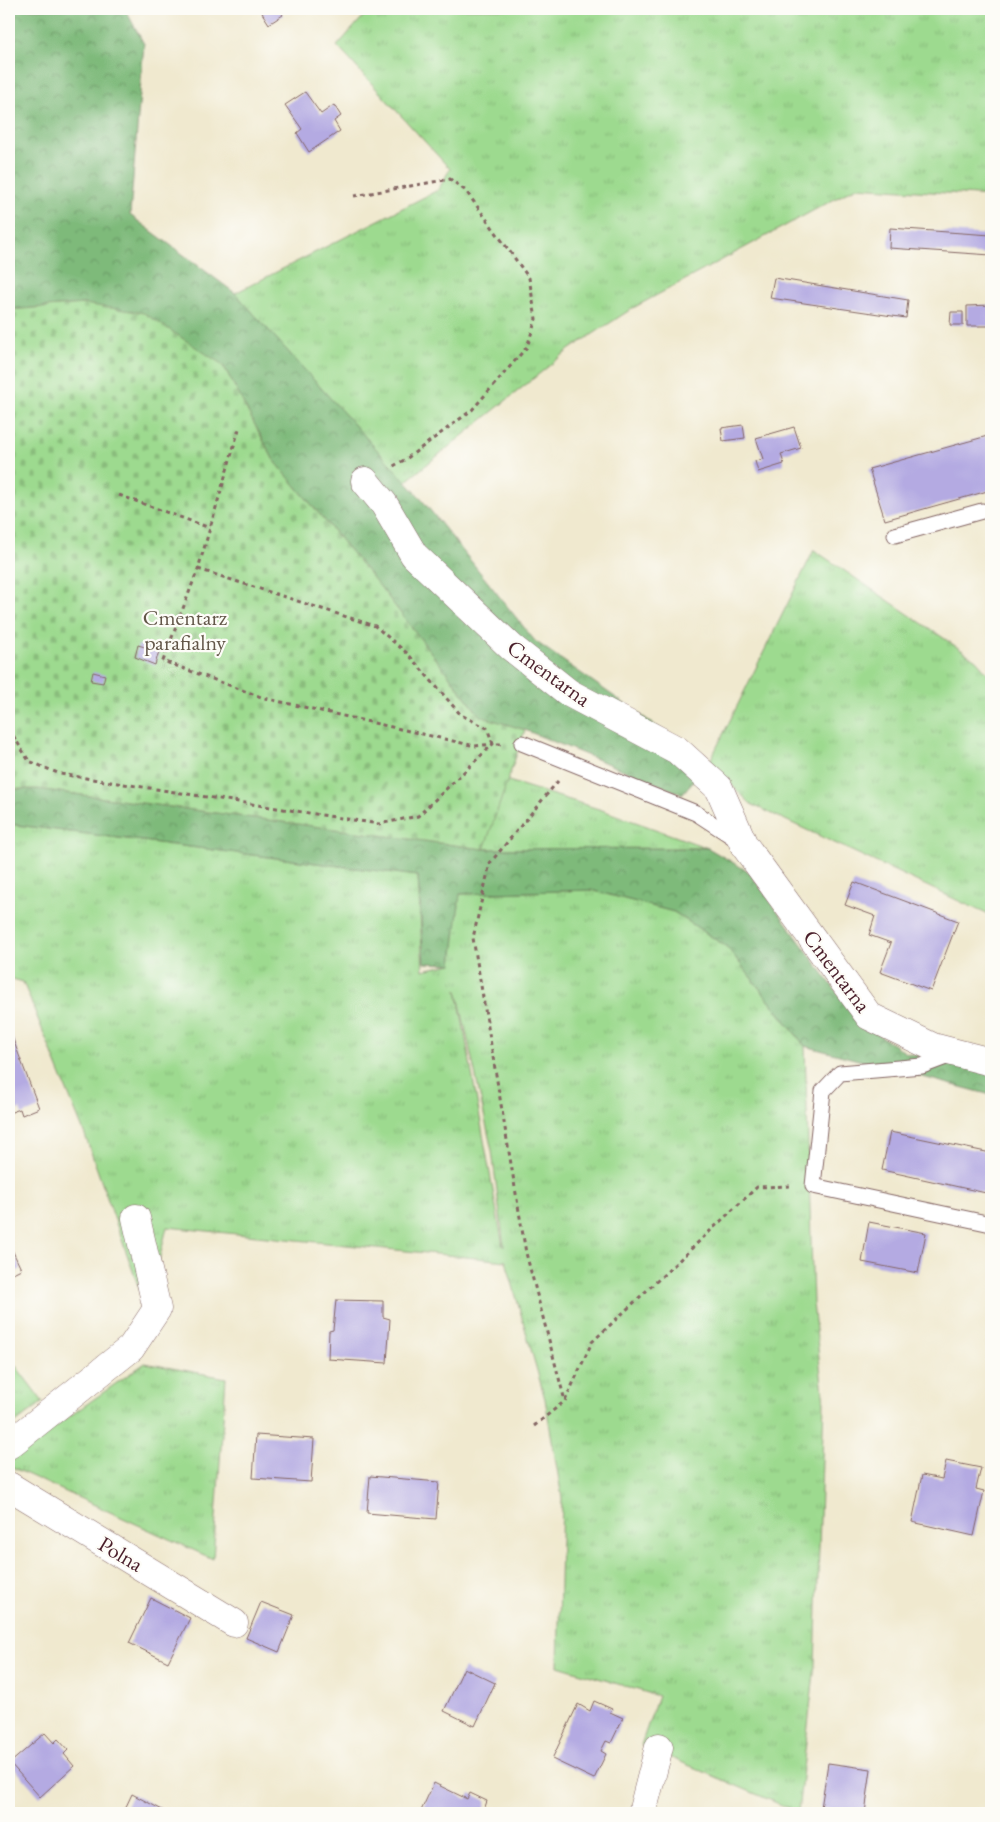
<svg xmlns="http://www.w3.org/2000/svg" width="1000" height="1822" viewBox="0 0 1000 1822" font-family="'EB Garamond',serif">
	<defs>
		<pattern id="grass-tufts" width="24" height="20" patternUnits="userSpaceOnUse" patternTransform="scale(1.25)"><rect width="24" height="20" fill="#9dda8f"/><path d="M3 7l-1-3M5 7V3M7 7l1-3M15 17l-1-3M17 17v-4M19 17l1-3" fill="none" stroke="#89bb7c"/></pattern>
		<pattern id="forest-crowns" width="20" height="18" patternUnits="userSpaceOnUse" patternTransform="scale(1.25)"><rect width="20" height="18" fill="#7eba7a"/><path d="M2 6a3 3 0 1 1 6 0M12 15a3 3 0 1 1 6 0" fill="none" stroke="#699764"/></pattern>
		<pattern id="cemetery-stones" width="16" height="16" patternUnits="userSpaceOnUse" patternTransform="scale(1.25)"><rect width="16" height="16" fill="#9dda8f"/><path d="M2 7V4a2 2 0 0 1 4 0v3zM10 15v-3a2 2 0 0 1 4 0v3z" fill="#89bb7c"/></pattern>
	</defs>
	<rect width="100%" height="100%" fill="#fdfcf7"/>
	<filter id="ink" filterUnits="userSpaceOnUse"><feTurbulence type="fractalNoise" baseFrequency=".02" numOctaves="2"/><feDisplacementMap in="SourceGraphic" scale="10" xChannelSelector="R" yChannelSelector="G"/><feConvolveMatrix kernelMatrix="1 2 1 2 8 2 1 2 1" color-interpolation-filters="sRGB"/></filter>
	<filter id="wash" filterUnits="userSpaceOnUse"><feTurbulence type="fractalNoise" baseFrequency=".0096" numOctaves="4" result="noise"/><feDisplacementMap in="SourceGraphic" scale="20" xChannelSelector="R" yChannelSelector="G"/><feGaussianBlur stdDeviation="1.12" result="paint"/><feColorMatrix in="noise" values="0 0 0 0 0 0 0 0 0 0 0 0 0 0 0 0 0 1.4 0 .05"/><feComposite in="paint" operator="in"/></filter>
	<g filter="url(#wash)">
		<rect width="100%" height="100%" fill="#f0e9cf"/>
		<!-- grass -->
		<path fill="url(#grass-tufts)" stroke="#747c5d" fill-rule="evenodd" d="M370 9H991V196L857 187 633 308 570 349 405 482 235 293 438 190 450 169 337 46Z
			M814 550 976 660 991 677V916L751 804 709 763Z
			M502 779 602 810 708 848 484 849Z
			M9 824 418 876 423 970 452 964 459 894 591 890 674 912 727 947 805 1046 813 1303 824 1402 815 1665 798 1812 641 1745 658 1696 558 1666 562 1498 545 1399 506 1261 167 1227 147 1311 85 1135 23 982 9 978ZM457 990 492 1151 504 1247 503 1246Z
			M9 1357 43 1402 9 1428Z
			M145 1363 226 1378 213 1559 9 1466V1459Z"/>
		<!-- forest -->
		<path fill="url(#forest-crowns)" stroke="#646c52" d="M9 9H125L144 44 130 215 235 293 418 495 535 641 709 763 682 794 525 730 481 717 378 584 273 459 223 365 84 304 9 310Z
			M9 789H38L484 849 708 848 749 872 858 1021 906 1053 991 1074V1095L805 1046 727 947 674 912 591 890 460 894 452 964 424 963 418 876 9 824Z"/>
		<!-- cemetery -->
		<path fill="url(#cemetery-stones)" stroke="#747c5d" d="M84 304 144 313 223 365 273 459 378 584 480 716 525 730 484 849 38 789H9V310Z"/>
		<g id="blocks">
			<!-- building -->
			<path fill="#b4aae2" d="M269 9H279L283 15 269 24 262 13Z
				M305 92 321 114 334 105 341 116 334 121 340 131 309 152 297 133 302 129 285 105Z
				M890 228 991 235V255L889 248Z
				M774 278 908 300 906 318 770 298Z
				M991 305V326H967V306Z
				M951 312H963V325H950Z
				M743 425 745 438 723 441 721 428Z
				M794 427 801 448 781 454 784 464 758 472 755 461 763 459 756 438Z
				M991 435V490L885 520 869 469Z
				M138 645 159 651 155 665 135 657Z
				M93 672 105 675 103 683 91 681Z
				M854 882 958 921 931 991 880 972 891 943 869 935 875 916 845 905Z
				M11 1034 39 1108 22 1115 20 1109 9 1113V1035Z
				M890 1132 991 1153V1170L986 1193 882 1170Z
				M869 1222 926 1233 918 1273 862 1262Z
				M9 1243 21 1269 9 1275Z
				M336 1300 383 1301V1317L390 1319 387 1363 328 1359 329 1331 333 1330Z
				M256 1435 314 1439 311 1482 253 1478Z
				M946 1461 981 1468 976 1489 984 1491 974 1536 912 1522 922 1475 942 1479Z
				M370 1476 439 1482 436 1519 367 1513Z
				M151 1598 190 1618 168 1662 129 1643Z
				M261 1602 294 1615 279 1652 246 1638Z
				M464 1668 495 1683 475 1726 444 1711Z
				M594 1701 612 1709 610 1712 623 1718 611 1743 606 1741 601 1751 606 1754 594 1779 552 1759 578 1704 590 1711Z
				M45 1733 54 1743 58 1739 68 1750 64 1754 74 1766 40 1797 10 1763Z
				M828 1763 871 1769 865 1813 821 1808Z
				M434 1783 467 1799 470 1793 487 1801 483 1813H420Z
				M132 1794 168 1813H123Z"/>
		</g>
	</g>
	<g filter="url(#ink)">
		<use href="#blocks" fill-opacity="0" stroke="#846664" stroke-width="1"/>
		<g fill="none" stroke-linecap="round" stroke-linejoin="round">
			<!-- lane casing -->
			<g stroke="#846664" stroke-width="17">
				<path id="lane" d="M895 535 982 511
					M522 743 696 813 739 841
					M954 1054 922 1066 840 1073 823 1091 813 1186 991 1224"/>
			</g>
			<!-- street casing -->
			<g stroke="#846664" stroke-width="29">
				<path id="street" d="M365 481 384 504 414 555 511 647 569 693 677 750 719 788 744 845 869 1016 933 1047 991 1062
					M9 1445 131 1348 157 1309 136 1218
					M9 1486 234 1623
					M642 1813 659 1747"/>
			</g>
			<!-- path -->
			<path stroke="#846664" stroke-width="3" stroke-dasharray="4 4" stroke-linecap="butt" d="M354 196 450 179 466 191 529 278 536 319 527 347 472 410 406 459 390 468
				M119 495 210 528
				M198 569 375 626 408 654 461 715 487 728 493 744H501
				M9 729 29 761 60 774 379 824 418 816 493 744 475 746 264 698 163 661 198 569 239 429
				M558 781 490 863 473 938 526 1253 565 1401
				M534 1426 565 1401 592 1342 757 1187 792 1186"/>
			<!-- lane -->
			<use href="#lane" stroke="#fff" stroke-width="15"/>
			<!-- street -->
			<use href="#street" stroke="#fff" stroke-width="28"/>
		</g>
	</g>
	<g text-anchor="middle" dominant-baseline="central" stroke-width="4.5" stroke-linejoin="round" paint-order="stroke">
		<!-- park labels -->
		<g font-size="22" fill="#635749" stroke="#fdfcf7">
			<text x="185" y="617">Cmentarz<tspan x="185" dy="25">parafialny</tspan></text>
		</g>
		<!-- street labels -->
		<g font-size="22" fill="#4a1f2b" stroke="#fdfcf7">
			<text transform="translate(549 673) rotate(36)">Cmentarna</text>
			<text transform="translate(837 971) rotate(53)">Cmentarna</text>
			<text transform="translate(121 1554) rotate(31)">Polna</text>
		</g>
	</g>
	<!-- margin -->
	<rect width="1000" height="1822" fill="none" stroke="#fdfcf7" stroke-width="30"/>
</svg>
